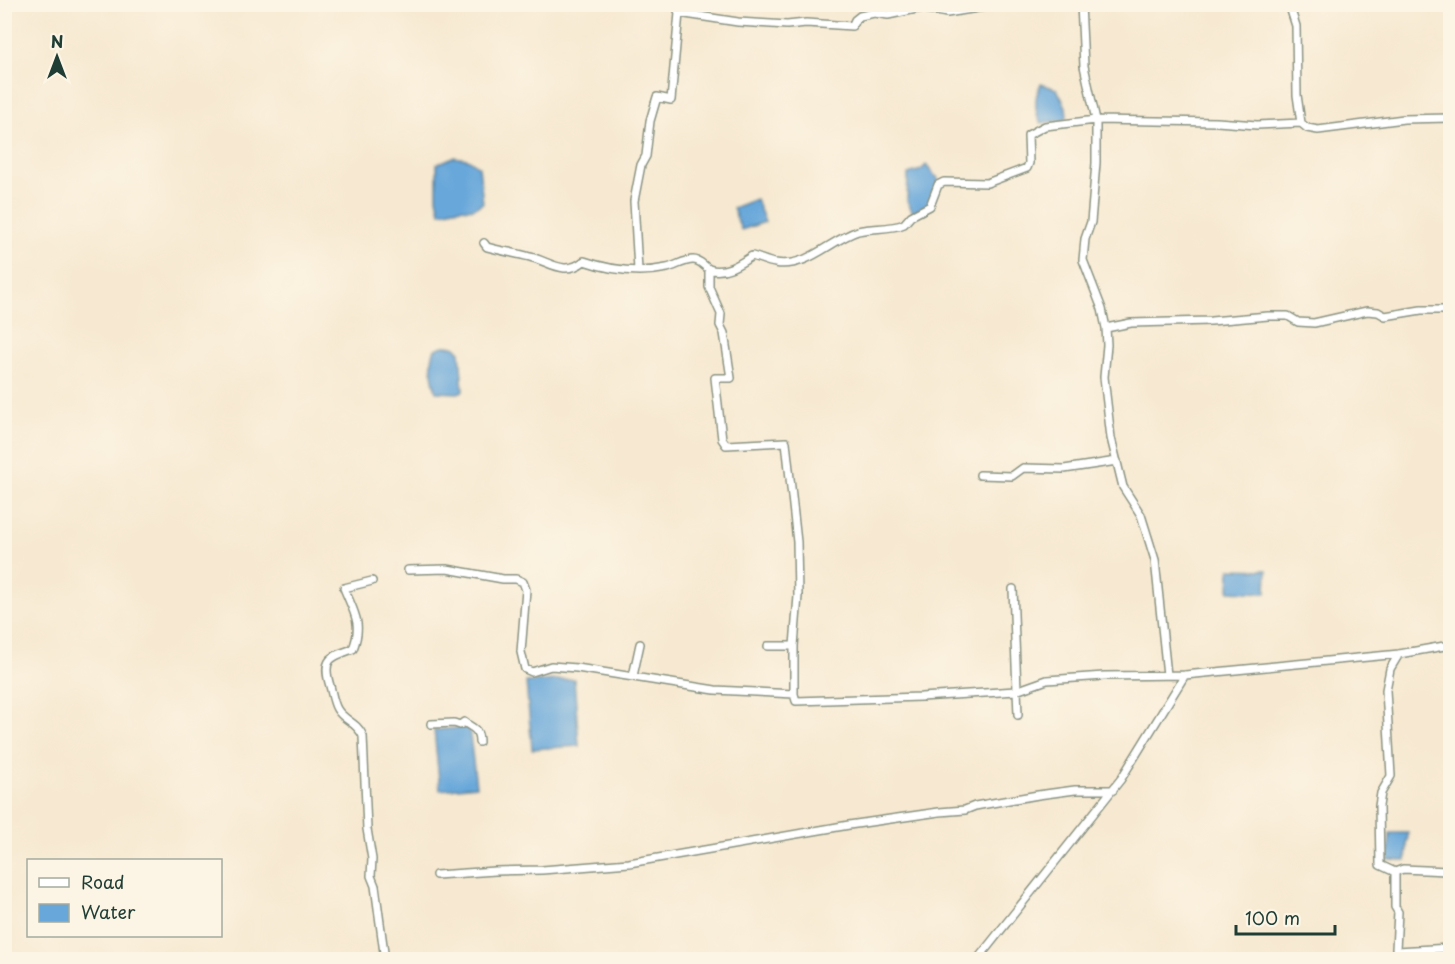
<svg xmlns="http://www.w3.org/2000/svg" width="1455" height="964" viewBox="0 0 1455 964" font-family="'Playpen Sans',sans-serif">
	<rect width="100%" height="100%" fill="#fcf5e5"/>
	<filter id="ink" filterUnits="userSpaceOnUse"><feTurbulence type="fractalNoise" baseFrequency=".0167" numOctaves="2"/><feDisplacementMap in="SourceGraphic" scale="12" xChannelSelector="R" yChannelSelector="G"/><feConvolveMatrix kernelMatrix="1 2 1 2 8 2 1 2 1" color-interpolation-filters="sRGB"/></filter>
	<filter id="wash" filterUnits="userSpaceOnUse"><feTurbulence type="fractalNoise" baseFrequency=".008" numOctaves="4" result="noise"/><feDisplacementMap in="SourceGraphic" scale="24" xChannelSelector="R" yChannelSelector="G"/><feGaussianBlur stdDeviation="1.35" result="paint"/><feColorMatrix in="noise" values="0 0 0 0 0 0 0 0 0 0 0 0 0 0 0 0 0 1.4 0 .05"/><feComposite in="paint" operator="in"/></filter>
	<g filter="url(#wash)">
		<rect width="100%" height="100%" fill="#f7e9d1"/>
		<!-- water -->
		<path fill="#68a7da" stroke="#447287" stroke-width="1.5" d="M1041 84 1057 89 1066 107 1067 116 1065 120 1041 123C1034 111 1034 96 1041 84Z
			M453 157 468 159 479 167 483 203C468 213 469 206 454 209 449 210 446 212 440 212L437 198V164Z
			M926 165 934 175 937 177 939 182 928 204 913 213 907 200 908 174 921 170Z
			M756 199 765 222 741 230 733 208Z
			M443 346H454L460 352 463 391 458 393 436 392C432 377 429 364 435 349Z
			M1230 569 1267 570 1266 593 1229 591Z
			M574 679 579 746 532 749 526 682Z
			M469 727 476 786 440 790 434 730Z
			M1390 833H1408L1406 861 1388 860Z"/>
	</g>
	<g filter="url(#ink)">
		<g fill="none" stroke-linecap="round" stroke-linejoin="round">
			<!-- minor casing -->
			<g stroke="#8b9382" stroke-width="10">
				<path id="minor" d="M1081 4 1084 66 1096 120V163L1091 222 1085 239 1083 260 1102 309 1106 328 1107 345 1104 377 1111 438 1123 487 1141 515 1155 560 1167 675
					M1289 4 1296 26 1297 95 1301 123
					M679 13 738 22 787 25 806 23 852 26 855 20 860 16 874 13 888 15 921 8 947 13 1002 4
					M484 243 487 247C501 251 516 253 530 257 549 261 564 277 584 261 610 270 639 274 667 268 676 266 684 260 693 260 701 260 703 266 709 269 724 275 741 263 752 256 760 258 767 262 775 263 807 269 830 240 858 231 873 227 890 230 904 224L911 216 930 206 938 185 944 182 987 183 1027 168 1029 163 1028 135 1045 126 1096 120 1217 122 1257 125 1301 123 1307 128 1318 130 1404 119 1450 118
					M709 269V287L721 314 720 325 724 333 731 378H715L722 439 726 445 786 442 797 542 798 596 794 646V694L796 701 921 697 1016 691 1047 680 1104 676 1185 675 1399 654 1450 645
					M638 270 634 201 641 165 646 156 650 121 657 97 671 100 679 13 676 6 656 4
					M1106 328 1131 323 1211 321 1268 316H1288L1298 322 1314 323 1367 311 1378 312 1385 316 1421 310H1443
					M980 475 1012 476 1023 468 1064 469 1117 461
					M408 570 447 569 503 579H516L523 582 526 590 521 652 525 669 532 672 551 666 577 668 715 690 794 694
					M372 581 344 588C354 613 363 623 353 649 329 657 322 660 330 686 332 693 333 702 337 709 344 721 356 721 363 736L367 829 372 859 371 876 375 886 385 960
					M1013 589 1018 715
					M768 646H794
					M633 676 640 644
					M431 724 454 723 460 725 464 722C472 728 479 728 479 742
					M1395 872 1403 869 1447 871 1450 873
					M436 875 495 871 542 870 629 863 849 825 939 812 965 810 975 806 1038 795 1075 790H1113
					M1397 951 1450 948
					M977 960 1121 779 1185 675
					M1399 960 1396 949 1398 912 1395 907V872L1380 865 1379 806 1381 793 1391 776 1386 690 1390 669 1399 654"/>
			</g>
			<!-- minor -->
			<use href="#minor" stroke="#fff" stroke-width="7"/>
		</g>
	</g>
	<!-- margin -->
	<rect width="1455" height="964" fill="none" stroke="#fcf5e5" stroke-width="24"/>
	<!-- legend -->
	<rect x="27" y="859" width="195" height="78" fill="#fcf5e5" stroke="#a4ab9e" stroke-width="1.5"/>
	<rect x="39" y="878" width="30" height="9" fill="#ffffff" stroke="#a4ab9e" stroke-width="1.5"/>
	<text x="81" y="889" font-size="18" fill="#1f3d34">Road</text>
	<rect x="39" y="904" width="30" height="18" fill="#68a7da" stroke="#a4ab9e" stroke-width="1.5"/>
	<text x="81" y="919" font-size="18" fill="#1f3d34">Water</text>
	<!-- north arrow -->
	<g transform="translate(57 57)" stroke="#fcf5e5" stroke-width="4.5" paint-order="stroke">
	<path d="M0-4.5L10 22L0 15L-10 22Z" fill="#1f3d34"/>
	<text y="-9" font-size="16" font-weight="bold" text-anchor="middle" fill="#1f3d34">N</text>
	</g>
	<!-- scale -->
	<path d="M1236 925v9h99v-9" fill="none" stroke="#1f3d34" stroke-width="3"/>
	<text x="1245" y="925" font-size="18" fill="#1f3d34" stroke="#fcf5e5" stroke-width="4.5" paint-order="stroke">100 m</text>
</svg>
